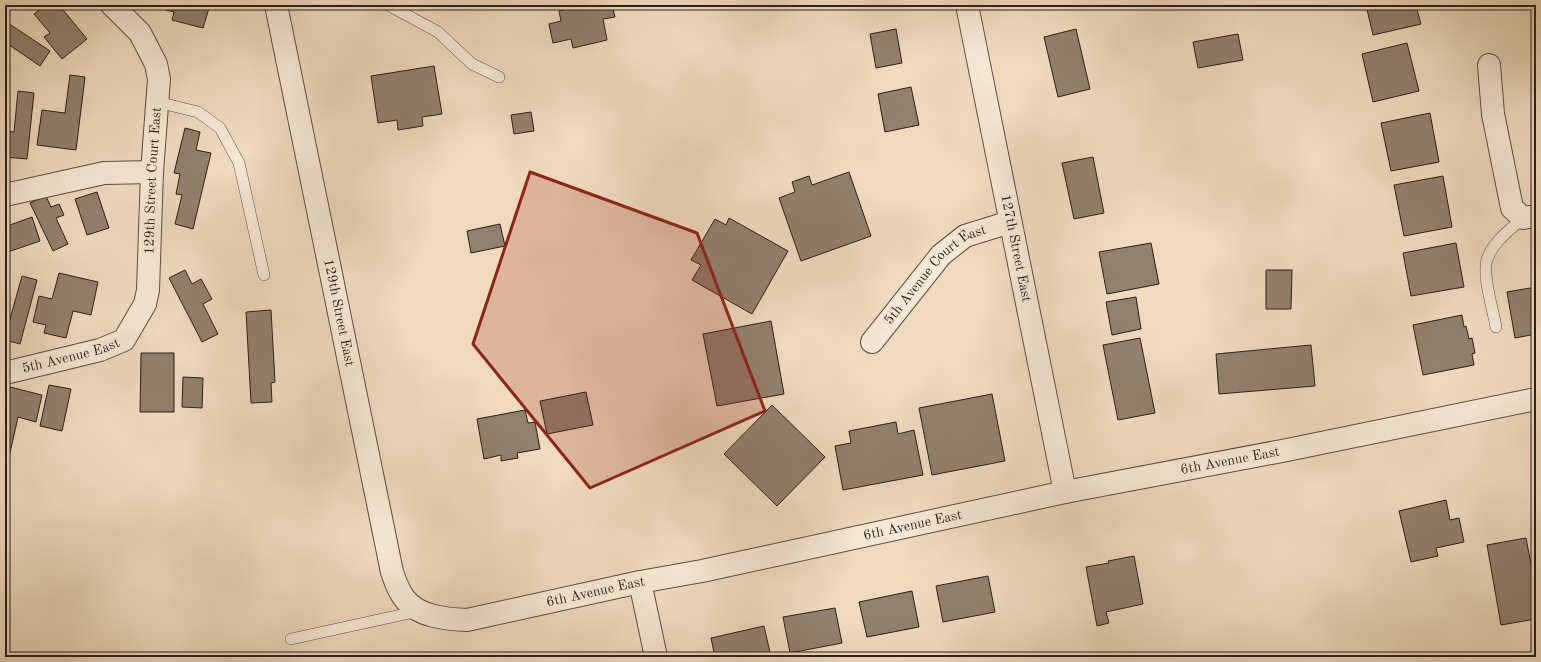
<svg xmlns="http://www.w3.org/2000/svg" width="1541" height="662" viewBox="0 0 1541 662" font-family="'Old Standard TT',serif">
	<rect width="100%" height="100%" fill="#efdabe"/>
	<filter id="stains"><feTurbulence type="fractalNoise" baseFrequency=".005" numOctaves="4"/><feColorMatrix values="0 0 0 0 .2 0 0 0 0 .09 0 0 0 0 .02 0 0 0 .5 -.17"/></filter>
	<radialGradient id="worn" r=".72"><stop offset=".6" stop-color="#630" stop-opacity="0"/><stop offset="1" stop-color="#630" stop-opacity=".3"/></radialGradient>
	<!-- building -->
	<path fill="#91806e" stroke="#2c1f18" d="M45 5H59L87 39 62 59 44 37 50 33 34 14Z
		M167 5H210L203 28 172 20 174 12 166 10Z
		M566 5H612L615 17 603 19 607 40 573 48 571 39 553 43 549 24 561 21 559 11 567 9Z
		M1366 5H1416L1421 24 1373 35Z
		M5 21 50 51 40 66 5 42Z
		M896 29 902 63 876 68 870 34Z
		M1076 29 1090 89 1058 97 1044 37Z
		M1238 34 1243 60 1198 68 1193 42Z
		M1407 43 1419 91 1373 102 1362 54Z
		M434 66 442 114 422 117 423 126 398 130 397 120 378 123 371 76Z
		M70 75 85 77 76 150 37 145 42 110 65 113Z
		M911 87 919 125 885 132 878 94Z
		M18 91 34 93 27 159 5 157V131L14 132Z
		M531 112 534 131 514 134 511 115Z
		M1430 113 1439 162 1391 171 1381 123Z
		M185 128 200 132 196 150 211 153 193 229 175 224 182 195 176 194 180 174 174 173Z
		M1093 157 1104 213 1074 219 1062 163Z
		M849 172 871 236 801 261 779 198 795 192 792 182 809 176 812 185Z
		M1443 176 1452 227 1404 236 1394 185Z
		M97 192 109 228 87 235 75 199Z
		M46 196 51 207 59 204 64 215 56 218 68 244 53 251 30 203Z
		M5 213 10 225 32 217 40 241 5 253Z
		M729 218 788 251 752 314 692 280 701 265 691 260 715 219 726 225Z
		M500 224 505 246 471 253 467 231Z
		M1151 243 1159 284 1107 294 1099 252Z
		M1456 243 1464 287 1411 296 1403 253Z
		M185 270 192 284 201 279 212 299 203 304 218 334 202 342 169 278Z
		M1266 270H1292L1291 309H1266Z
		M59 273 98 282 91 315 73 311 66 338 44 333 46 325 33 322 39 296 52 299Z
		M22 276 37 280 20 344 5 340V337Z
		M1536 287V334L1515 338 1507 292Z
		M1136 297 1141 329 1112 335 1106 302Z
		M271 310 275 382 271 383 272 402 251 403 246 312Z
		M1462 315 1464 327 1466 326 1469 339 1472 338 1475 353 1472 354 1474 365 1423 375 1413 325Z
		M771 321 784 394 717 406 703 334Z
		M1140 338 1155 413 1118 420 1103 345Z
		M1311 345 1315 386 1219 394 1216 354Z
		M141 353H174V412H140Z
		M183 377 203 378 202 408 182 407Z
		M49 385 71 389 62 431 40 426Z
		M10 387 42 395 36 422 18 417 10 453 5 452V403H6Z
		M586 392 593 425 547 434 540 401Z
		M992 394 1005 461 932 475 919 408Z
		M772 405 825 457 777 506 724 454Z
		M525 410 528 423 535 422 540 449 517 453 518 458 501 461V455L484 459 477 419Z
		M896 422 898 434 914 430 923 475 843 490 835 446 851 443 849 431Z
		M1446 500 1450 520 1459 518 1464 542 1436 548 1438 556 1411 562 1399 511Z
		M1526 538 1536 591V619L1501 625 1487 545Z
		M1134 556 1143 604 1106 612 1109 623 1097 626 1086 567 1109 563 1108 561Z
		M988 576 995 612 943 622 936 586Z
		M912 591 919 627 867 637 859 602Z
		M835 608 842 643 790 653 783 617Z
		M764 626 771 657H715L711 638Z"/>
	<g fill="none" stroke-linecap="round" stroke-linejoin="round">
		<!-- service casing -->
		<g stroke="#5d4e42" stroke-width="12">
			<path id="service" d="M388 5 438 32 472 64 499 77
				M157 102 198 112 220 128 239 163 264 275
				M1496 327C1493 309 1481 272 1488 257 1494 241 1511 229 1523 218
				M291 639 419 611"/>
		</g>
		<!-- minor casing -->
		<g stroke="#5d4e42" stroke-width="24">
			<g id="minor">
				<path d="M1489 65 1493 114 1512 208 1523 218 1536 216"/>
				<path d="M5 195 104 173 152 172"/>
				<path id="s1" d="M872 342 941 255 965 236 1010 222"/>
				<path id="s2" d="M5 373 100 350 124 340 145 304 148 290 152 172 159 79 156 64 140 33 112 5"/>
			</g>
		</g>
		<!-- tertiary casing -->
		<g stroke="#5d4e42" stroke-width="24">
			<g id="tertiary">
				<path id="s3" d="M276 5 392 572C395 581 398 590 404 598 418 617 446 619 467 620L640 582 702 571 1065 492 1287 450 1536 399"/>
				<path id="s4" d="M967 5 1065 492"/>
				<path d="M640 582 656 657"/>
			</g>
		</g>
		<!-- service -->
		<use href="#service" stroke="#f5e7d5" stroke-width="11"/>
		<!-- minor -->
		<use href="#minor" stroke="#f5e7d5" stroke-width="22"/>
		<!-- tertiary -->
		<use href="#tertiary" stroke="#f5e7d5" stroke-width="22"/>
	</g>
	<!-- marked area -->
	<path fill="#8f2418" fill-opacity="0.2" stroke="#8f2418" stroke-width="3" stroke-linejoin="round" d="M530 172 697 233 765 411 590 488 473 344Z"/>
	<g text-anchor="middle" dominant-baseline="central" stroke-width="3" stroke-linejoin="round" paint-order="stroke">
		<!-- street labels -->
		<g font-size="14" fill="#2c1f18" stroke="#f5e7d5">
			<text stroke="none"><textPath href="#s2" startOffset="289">129th Street Court East</textPath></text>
			<text stroke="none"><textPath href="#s4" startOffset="248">127th Street East</textPath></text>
			<text stroke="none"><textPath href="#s1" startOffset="94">5th Avenue Court East</textPath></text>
			<text stroke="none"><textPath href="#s3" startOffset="314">129th Street East</textPath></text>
			<text stroke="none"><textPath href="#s2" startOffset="68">5th Avenue East</textPath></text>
			<text stroke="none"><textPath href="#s3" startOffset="1456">6th Avenue East</textPath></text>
			<text stroke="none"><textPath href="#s3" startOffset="1132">6th Avenue East</textPath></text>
			<text stroke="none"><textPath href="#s3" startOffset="808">6th Avenue East</textPath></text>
		</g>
	</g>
	<!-- margin -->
	<rect width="1541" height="662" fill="none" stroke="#efdabe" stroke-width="20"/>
	<rect x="6" y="6" width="1529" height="650" fill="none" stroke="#2c1f18" stroke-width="2"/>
	<rect x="10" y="10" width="1521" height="642" fill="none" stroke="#2c1f18"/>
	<rect width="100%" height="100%" filter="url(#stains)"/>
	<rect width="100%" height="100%" fill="url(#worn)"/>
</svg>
